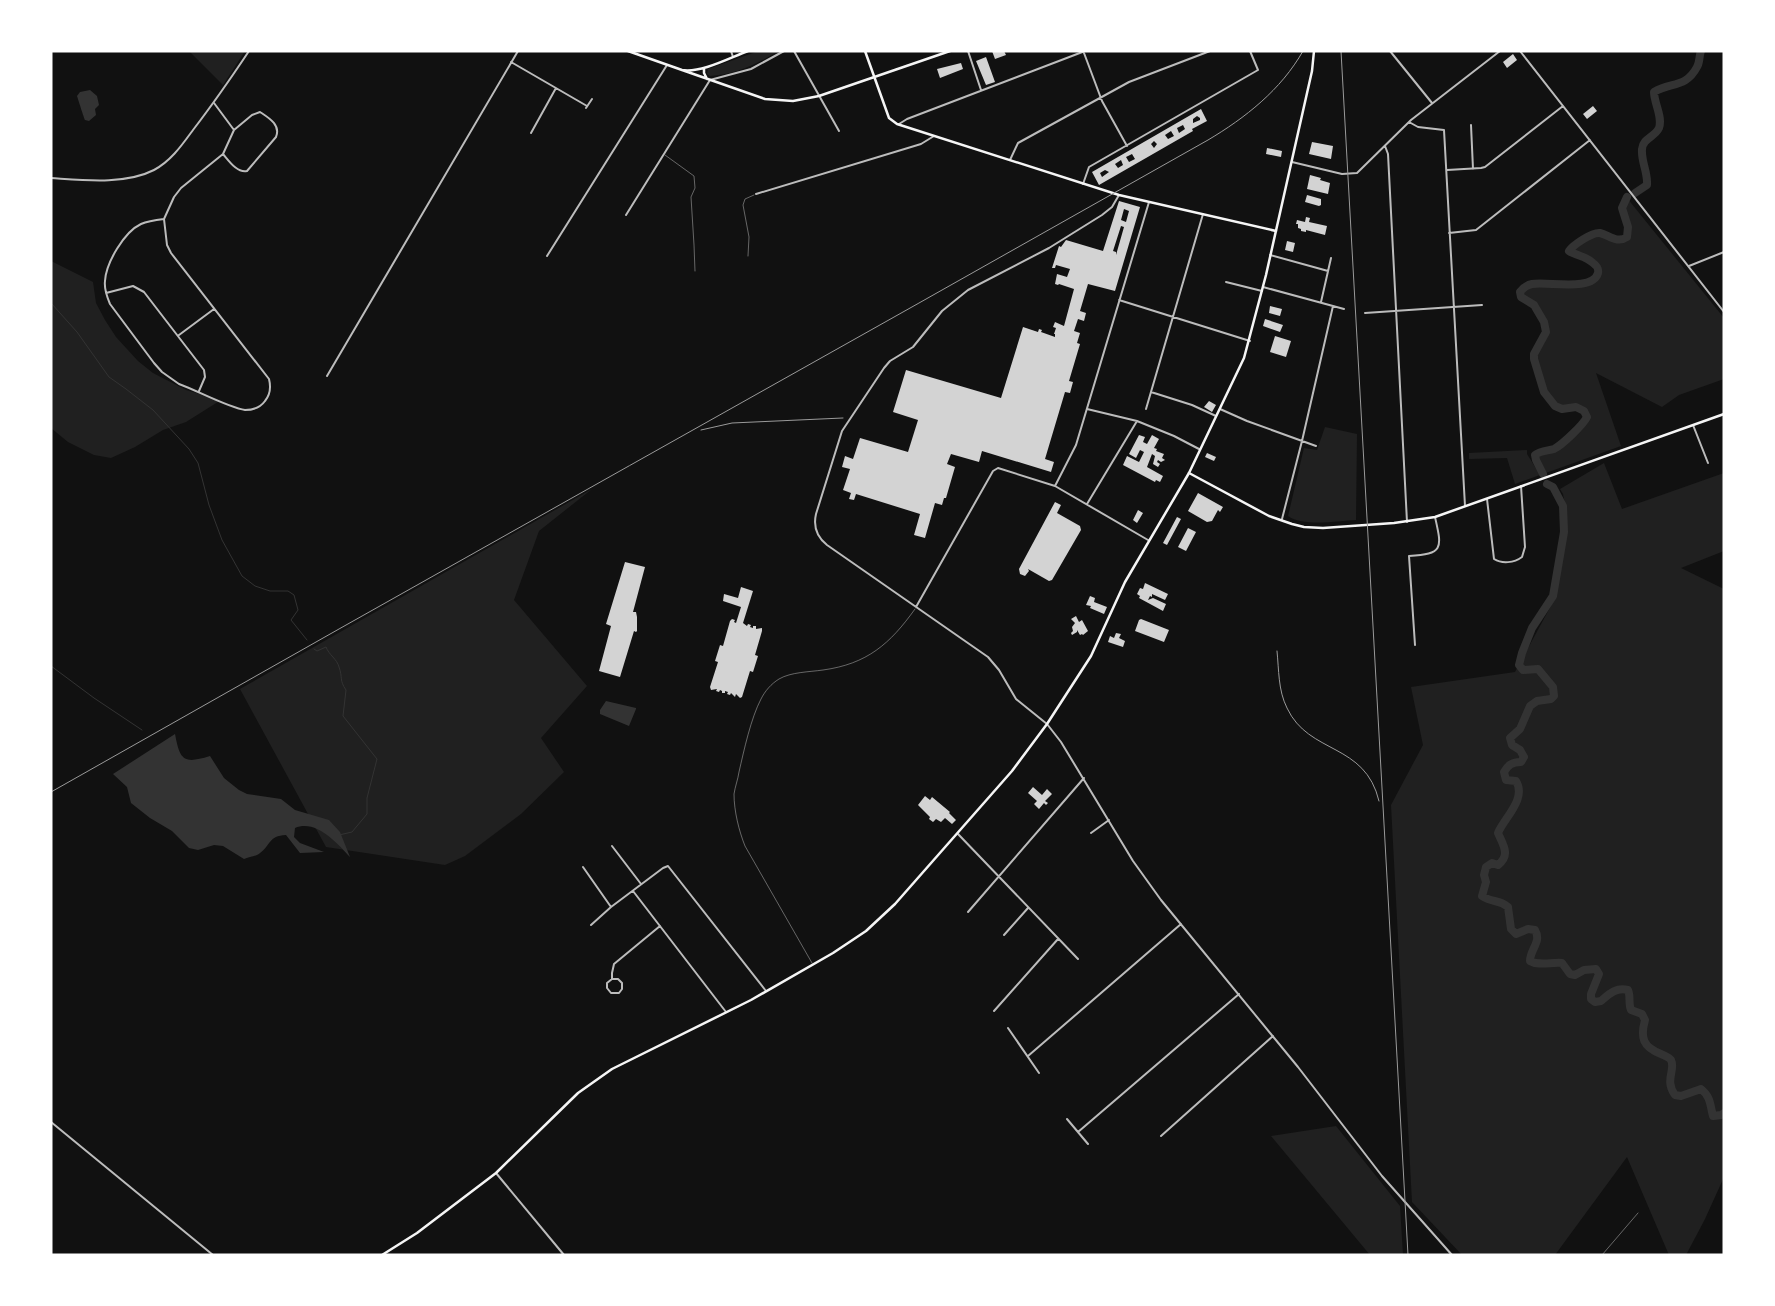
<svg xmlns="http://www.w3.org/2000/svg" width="1775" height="1306" viewBox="0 0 1775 1306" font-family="'Sofia Sans Condensed',sans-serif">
	<rect width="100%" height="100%" fill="#111"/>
	<!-- green -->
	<path fill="#202020" d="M189 51H245L223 85Z
		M759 51H778C758 64 734 75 710 76L707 74 708 69Z
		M1627 198 1724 318V379L1679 395 1662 407 1596 373 1621 446 1543 474 1536 460 1535 455C1541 450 1548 451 1554 449 1562 445 1583 424 1587 417L1584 411C1565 401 1560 419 1544 392V381L1534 359 1545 342 1542 340C1547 328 1545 315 1535 306 1531 302 1525 300 1521 297L1520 292C1523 288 1527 285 1532 284 1547 281 1593 292 1598 273 1599 269 1596 265 1593 263 1586 256 1577 256 1569 251 1573 245 1592 232 1600 233 1609 235 1617 244 1626 237L1628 227 1622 208Z
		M51 261 93 282 96 303 105 320 116 337 138 361 153 373 186 390 221 400 186 422 163 430 135 447 111 458 94 455 68 442 51 428Z
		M1325 427 1357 434 1356 520C1338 521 1303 527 1288 516L1304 448 1317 450Z
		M1527 450V454L1540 475 1515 484 1507 458 1469 459V453Z
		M1604 463 1622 509 1724 473V551L1681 568 1724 589V1177L1705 1219 1686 1255H1669L1627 1157 1555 1255H1462L1412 1202 1391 805 1423 745 1411 687 1515 672 1552 604 1566 509 1563 494 1560 489Z
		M592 489 539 531 514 600 587 686 541 738 564 772 521 814 465 856 445 865 326 847 240 689Z
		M1336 1126 1400 1206 1403 1255H1370L1271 1136Z"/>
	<!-- water -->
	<path fill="#333" d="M90 90 97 96 99 105 95 109 96 115 89 121 85 120C84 118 78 99 77 96L80 92Z
		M606 701 636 708V709L629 726 600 714V710Z
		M175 734C180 761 184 764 210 756L224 778 239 790 247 794 281 799 295 810 329 820 340 832 350 857C337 843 316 819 295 828L294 837 300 843 324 852 300 853 286 835C268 836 271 845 260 853 257 856 249 857 244 859L223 846 214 845 198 850 189 848 172 831 150 818 131 803 127 787 113 774Z"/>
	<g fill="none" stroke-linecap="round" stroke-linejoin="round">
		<!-- stream -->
		<path stroke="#333" stroke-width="1" d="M51 303 77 332 109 377 126 389 153 410 189 449 198 463 209 505 222 540 242 576 255 586 270 591H288L294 595 298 610 291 620 307 640
			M314 649 317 651 326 647C329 655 337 659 339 667 343 678 339 680 346 690L343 716 377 759 367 798V814L352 832 339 835
			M51 666 94 698 142 730"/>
		<!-- river -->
		<path stroke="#333" stroke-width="8" d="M1635 193 1647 185C1648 172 1641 162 1642 149 1643 138 1655 137 1659 128 1663 117 1654 103 1654 92 1671 82 1686 88 1697 67 1700 62 1699 56 1701 51
			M1543 474 1536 460 1535 455C1541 450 1548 451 1554 449 1562 445 1583 425 1587 417L1584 411 1576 407 1562 409 1555 406 1544 392 1534 359V354L1546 332 1544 322 1534 305 1521 297 1520 292C1523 288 1527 285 1532 284 1547 281 1593 292 1598 273 1599 269 1596 265 1593 263 1586 256 1577 256 1569 251 1573 245 1592 232 1600 233 1609 235 1617 244 1627 237L1628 227 1622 208 1627 197
			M1547 484 1553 487 1563 506 1564 532 1553 596 1532 628 1522 653 1519 665 1523 670 1538 669 1553 687 1554 696 1551 699 1537 701 1530 706 1520 729 1510 738 1512 745 1520 750 1524 757 1521 762C1512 762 1508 765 1504 772L1506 780 1516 781C1527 799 1504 818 1498 833 1503 845 1511 855 1498 865L1492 863 1486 867 1484 875 1486 882 1482 896C1492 903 1499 899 1508 907L1511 929 1516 934 1528 929 1535 930C1542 942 1530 949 1530 961 1538 966 1552 962 1562 963L1570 974 1575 975 1584 970 1596 969 1599 974 1591 994V999L1595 1002 1601 1001C1609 994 1616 987 1628 990 1631 997 1628 1003 1631 1010L1642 1014 1645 1020C1640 1038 1643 1047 1661 1054 1665 1056 1669 1057 1671 1060 1676 1070 1664 1080 1675 1095L1681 1096 1701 1089C1711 1097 1710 1105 1713 1116L1721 1115 1724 1113"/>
	</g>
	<!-- building -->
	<path fill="#d3d3d3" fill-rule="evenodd" d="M992 51H1004L1006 55 995 59Z
		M1513 54 1517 60 1507 68 1503 62Z
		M986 57 995 82 986 85 976 61Z
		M961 63 963 69 940 78 937 69Z
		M1593 106 1597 111 1587 119 1583 114Z
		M1201 109 1207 121 1192 129 1193 131 1099 185 1092 172ZM1197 116 1200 118V120L1193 123V119ZM1183 125 1185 129 1179 133 1177 128ZM1171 131 1174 136 1168 139 1165 135ZM1154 141 1157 144 1154 148 1151 144ZM1132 154 1135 159 1129 162 1126 157ZM1121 160 1123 165 1118 168 1115 164ZM1105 170 1109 172 1102 177 1100 173Z
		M1312 142 1333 146 1331 159 1309 154Z
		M1267 148 1282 151 1281 157 1266 154Z
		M1310 175 1321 178 1320 180 1330 183 1328 194 1307 189Z
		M1307 195 1321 199V205L1319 206 1305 202Z
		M1119 201 1140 207 1115 291 1088 284 1080 311 1086 313 1084 321 1078 319 1074 331 1080 333 1077 343 1080 344 1069 381 1073 382 1070 393 1065 392 1045 459 1054 462 1051 472 982 451 979 462 951 454 947 464 955 467 946 498H944L942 505 935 503 925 538 914 535 920 514 856 494 854 500 849 499 851 493 843 490 850 469 842 467 845 456 853 459 860 438 908 452 918 420 893 412 906 370 1001 398 1023 327 1038 332 1039 329 1042 330 1041 332 1055 337V334H1054L1056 328 1053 327 1055 322 1064 326 1074 289 1059 284 1058 285 1055 284 1057 274 1067 277 1070 269 1056 265 1055 268H1052L1059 246 1061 247 1066 240 1103 251ZM1124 209 1129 211 1126 222 1121 220ZM1121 226 1124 227 1116 255V252L1113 251Z
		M1306 217 1310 218 1309 222 1327 226 1325 235 1306 230V232L1301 231V229L1298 228V224H1296L1297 220 1305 222Z
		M1287 241 1295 243 1293 252 1285 250Z
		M1270 306 1282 309 1280 316 1269 313Z
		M1265 319 1283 325 1280 332 1263 326Z
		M1275 336 1291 341 1286 357 1270 352Z
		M1209 401 1216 405 1212 412 1204 407Z
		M1139 435 1145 437 1143 442 1147 444 1152 435 1159 439 1154 448 1157 449 1156 451 1164 454 1162 458 1165 460 1161 462 1158 460 1157 462 1160 464 1158 467 1153 464 1155 456 1152 454 1147 467 1163 476 1160 482 1156 480 1155 482 1123 465 1127 456 1139 462 1144 452 1140 450 1136 458 1129 454Z
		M1207 453 1216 457 1214 461 1205 457Z
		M1198 493 1223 507 1220 512 1218 510 1212 521 1207 522 1188 511Z
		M1055 502 1061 505 1057 513 1080 526 1081 530 1052 580 1049 581 1028 569 1029 571 1025 576 1020 574 1019 569Z
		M1138 510 1143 513 1137 523 1133 520Z
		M1177 517 1181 519 1167 545 1163 543Z
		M1188 528 1196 532 1186 551 1178 547Z
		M625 562 645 567 633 612H636L637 617V631L636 632 634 631 620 677 599 671 611 626 606 624Z
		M1145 583 1168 594 1165 600 1152 594V597L1150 596 1148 600 1153 598 1166 604 1163 611 1139 598 1140 596 1137 594 1140 588 1143 589Z
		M741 587 753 591 743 623 747 626 748 624 751 625 750 627 753 628V626H756V629L762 628V631L755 655 758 656 753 672 750 671 742 697 740 698 736 694 735 697 731 693 730 695 727 694 728 692 725 691V693H722V691L720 690 719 692 716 691 717 689 711 690 710 687 718 662 715 661 720 645 723 646 730 621 732 619 735 620 734 622 736 623 741 607 723 601 724 594 738 598Z
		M1090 596 1095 598 1094 602 1107 607 1104 614 1090 608 1091 606 1086 605Z
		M1076 616 1079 622 1082 620 1088 631 1083 635 1082 634 1080 635 1077 630V632L1072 635 1071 633 1073 631 1072 627 1075 623 1071 619Z
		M1141 619 1169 630 1164 642 1135 631 1139 620Z
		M1116 633 1121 634 1119 638 1125 641 1123 647 1108 642 1110 636 1114 638Z
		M1033 787 1042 795 1047 789 1052 794 1045 801 1048 803 1046 805 1044 803 1039 809 1034 804 1037 801 1028 793Z
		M925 796 930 800 932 797 950 812 949 813 956 820 952 824 945 818 941 822 936 819 933 822 929 819 930 817 918 805Z"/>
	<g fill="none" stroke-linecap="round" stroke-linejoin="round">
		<!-- service -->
		<path stroke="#bcbcbc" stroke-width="0.5" d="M665 155 694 176 695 188 691 197 694 245 695 271
			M748 256 749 237 743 205 745 199 754 195
			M812 963 745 846C739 831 734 811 734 794 735 787 738 779 739 772 744 750 751 718 761 699 765 691 771 684 779 679 791 672 809 672 823 670 867 664 890 644 915 609
			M1602 1255 1638 1213"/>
		<!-- minor -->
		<path stroke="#bcbcbc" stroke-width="2" d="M731 51 733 57
			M794 51 839 131
			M968 51 981 90
			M1390 51 1432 103
			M1520 51 1724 312
			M1084 53 1102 101 1127 146
			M511 62 587 106
			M586 108 592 99
			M1409 122 1418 127 1444 130 1465 506
			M899 124 907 119 1085 51
			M1471 125 1473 169
			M531 133 556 88
			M1385 146 1388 154 1407 522
			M223 154C229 161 237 173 247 171L276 137C281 125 269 118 260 112L252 115 234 130
			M1010 160 1018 143 1129 82 1210 51
			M1292 162 1342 174 1357 173 1411 120 1500 51
			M1447 170 1481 168 1485 167 1563 106
			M1083 184 1089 167 1258 70 1250 51
			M756 194 921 144 934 136
			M1119 195 1112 207 1102 215 1049 248 968 290 942 311 913 347 890 361 884 368 842 431 816 514C813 527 817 537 827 545L988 657 999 670 1016 699 1047 724 1061 742 1133 861 1161 900 1298 1067 1382 1176 1452 1255
			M626 215 710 80 751 69 784 51
			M164 219 167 245 171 253 269 379C271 387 270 395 265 401 260 408 252 410 245 410 229 408 196 390 179 384L162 372 154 363 110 304C107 297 104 289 105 281 106 263 124 232 141 224 148 221 156 220 164 219Z
			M164 219 174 197 181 188 223 154 234 130 214 103
			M1449 233 1476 230 1590 140
			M1270 255 1328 271
			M547 256 667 65
			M1689 266 1724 252
			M1226 282 1262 291
			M1263 287 1344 309
			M106 293 133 286 144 292 204 370 205 377 199 391
			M1119 300 1250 341
			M1321 302 1331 258
			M1365 313 1482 305
			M179 335 214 309
			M327 376 518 51
			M1151 392 1192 405 1216 416
			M1087 409 1137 421 1174 436 1199 449
			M1146 409 1203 214
			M1220 409 1247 421 1316 446
			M1693 425 1708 463
			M1055 486 1076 445 1149 202
			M1487 499 1494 559C1502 564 1514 563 1522 557L1525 547 1521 486
			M1087 504 1137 421
			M1282 519 1302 441 1333 306
			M916 607 993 471 998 468 1055 486 1148 540
			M1415 645 1409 556C1444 554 1442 548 1435 517
			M1091 833 1109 820
			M958 834 1078 959
			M612 846 641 884
			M583 867 611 907
			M633 891 726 1012
			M968 912 1084 778
			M591 925 611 907 663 868 668 866 766 991
			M1004 935 1028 908
			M612 979H618L622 983V989L619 993H611L607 988V983L612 979V973L614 964 660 926
			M994 1011 1058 939
			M1008 1028 1039 1073
			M1028 1056 1181 924
			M1067 1119 1088 1144
			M1078 1132 1239 994
			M1161 1136 1273 1036
			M496 1173 564 1255"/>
		<!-- tertiary -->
		<path stroke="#bcbcbc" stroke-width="2" d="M51 178C82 180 125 185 154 170 171 161 182 145 193 130 213 104 231 78 249 51
			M51 1122 213 1255"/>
		<!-- secondary -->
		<path stroke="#f5f5f5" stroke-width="2.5" d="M628 51 682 70C702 73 729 58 748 51
			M865 51 889 118 897 124 1119 195 1276 231
			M704 68V73L707 79
			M682 70 765 99 793 101 819 96 950 51
			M1189 473 1269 516 1292 524 1304 527 1323 528 1394 523 1435 517 1724 414"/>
		<!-- trunk -->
		<path stroke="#f5f5f5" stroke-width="2.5" d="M382 1255 417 1233 496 1173 578 1093 612 1069 751 1000 833 953 866 931 895 904 1012 771 1047 724 1091 656 1125 582 1189 473 1244 358 1266 275 1312 71 1314 51"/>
		<!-- rail -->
		<path stroke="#9a9a9a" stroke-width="1" d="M1341 51 1408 1255
			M701 430 732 423 843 418
			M1277 651C1279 670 1278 690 1287 708 1309 755 1365 742 1379 801
			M51 792C436 573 823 358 1208 140 1245 118 1281 90 1303 51"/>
	</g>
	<!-- border -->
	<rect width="1775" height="1306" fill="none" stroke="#ffffff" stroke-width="105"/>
</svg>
